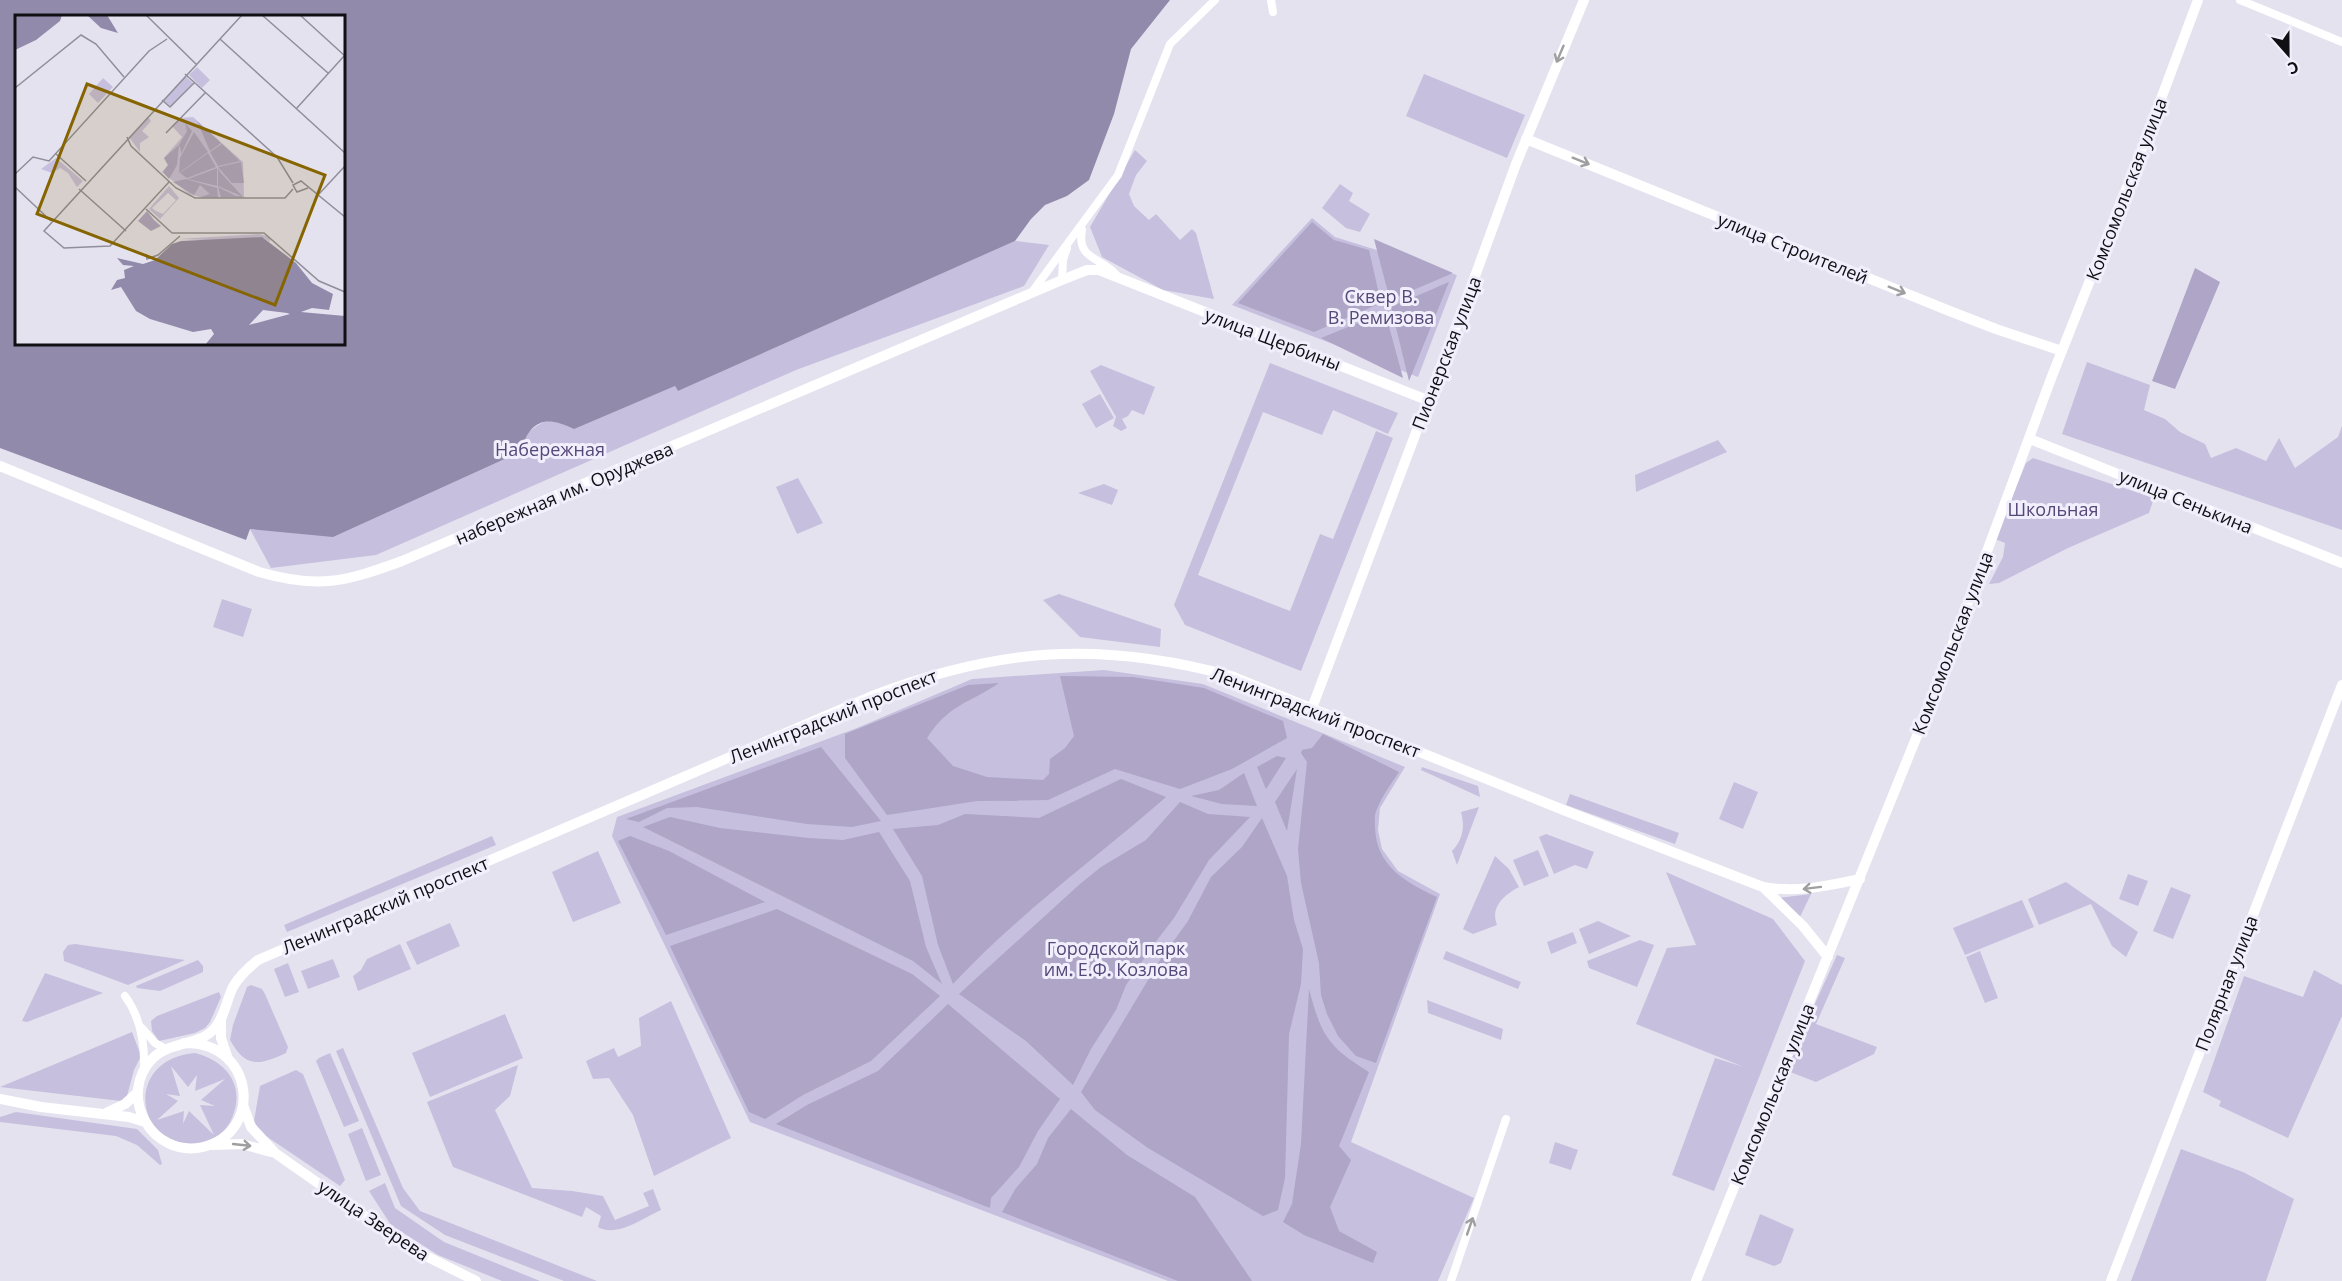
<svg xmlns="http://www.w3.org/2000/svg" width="2342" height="1281" viewBox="0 0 2342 1281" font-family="'Open Sans',sans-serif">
	<rect width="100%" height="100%" fill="#e5e2f0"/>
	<!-- green -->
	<path fill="#c6bfdd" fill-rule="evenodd" d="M1424 74 1525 115 1507 158 1406 116Z
		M1135 150 1147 161 1136 175 1129 194 1134 206 1149 220 1156 214 1180 240 1192 229 1196 233 1214 299 1163 290 1102 257 1090 227Z
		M1340 184 1353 193 1349 201 1370 214 1360 232 1346 228 1322 208Z
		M1312 218 1335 237 1457 275 1418 377 1232 305Z
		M1015 241 1049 245 1024 286 796 370 376 555 271 568 250 529 281 531 526 434C546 418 551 417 574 428L675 386 678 391Z
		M2087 362 2150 385 2144 410 2165 419 2180 432 2205 444 2211 458 2236 448 2266 461 2279 438 2295 468 2338 437 2342 426V530L2062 434Z
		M1270 363 1398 413 1388 434 1333 410 1322 435 1263 412 1198 575 1290 611 1320 534 1333 539 1376 431 1393 438 1301 671 1185 625 1174 605Z
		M1101 365 1155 387 1144 415 1132 410 1128 416 1122 419 1127 428 1121 431 1113 426 1116 417 1090 371Z
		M1100 394 1114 418 1096 428 1082 404Z
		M1718 440 1727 452 1636 492 1635 475Z
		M2033 458 2154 498 2149 513 2068 548 1999 583 1989 584 2003 557 2005 543 1995 539 2026 463Z
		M798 478 823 523 797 534 776 487Z
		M1104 484 1118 490 1112 505 1078 493Z
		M1059 594 1161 629 1160 647 1080 637 1043 600Z
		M222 599 252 609 243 637 213 627Z
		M1104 670 1203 684 1405 767 1380 808 1378 830 1382 849 1398 871 1440 894 1351 1142 1474 1198 1438 1281H1168L750 1122 612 836 617 817 857 728 972 679Z
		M1422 767 1478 786 1480 797 1421 770Z
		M1734 782 1758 792 1743 829 1719 819Z
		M1570 794 1679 833 1675 844 1566 805Z
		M1479 807 1457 865 1452 851C1463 840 1465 827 1461 812Z
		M1546 834 1594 852 1587 869 1575 865 1554 874 1539 837Z
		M492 836 496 845 287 932 284 925Z
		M1538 850 1549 876 1524 886 1513 860Z
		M598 851 621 903 573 922 552 872Z
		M1495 856 1509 869 1519 887C1504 895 1490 907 1497 925L1473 934 1463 929Z
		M1666 872 1773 919 1805 961 1714 1191 1672 1175 1715 1058 1744 1067 1636 1024 1667 948 1696 945Z
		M2128 874 2148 881 2138 906 2119 899Z
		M2066 882 2138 932 2126 957 2112 946 2091 904 2039 925 2028 899Z
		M2171 887 2191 895 2173 939 2153 931Z
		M1811 894 1798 921 1778 898Z
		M2022 900 2034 927 1965 955 1953 928Z
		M1598 921 1631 936 1589 954 1579 929Z
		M450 923 460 946 417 965 406 942Z
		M1573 932 1577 943 1551 954 1547 942Z
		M1640 940 1654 945 1637 987 1589 968 1587 961Z
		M75 944 185 960 128 985 64 961 63 952 68 945Z
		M400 944 411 969 358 991 353 976 361 970 367 959Z
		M1446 951 1521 982 1518 989 1443 959Z
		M1980 951 1998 998 1985 1003 1966 957Z
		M1837 955 1845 958 1816 1024 1877 1047 1874 1054 1816 1082 1785 1070Z
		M333 959 340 977 308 989 301 971Z
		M198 960 203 966V972L160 991 137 988 136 986Z
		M288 963 299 992 285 997 274 969Z
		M2314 970 2342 985V1016L2288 1138 2219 1106 2221 1101 2203 1092 2244 976 2303 997Z
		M45 973 103 993 27 1022 22 1021Z
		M251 985 262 989 265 994 288 1047 286 1053C260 1065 246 1069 230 1040L233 1025 247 987Z
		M219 992 221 997 210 1022 205 1028 195 1033 159 1041 152 1031 151 1021 157 1016Z
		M1427 1000 1503 1029 1501 1040 1428 1013Z
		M671 1001 731 1138 654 1176 633 1115 609 1078 593 1079 586 1061 614 1048 618 1057 641 1046 639 1018Z
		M505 1014 523 1058 430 1097 412 1053Z
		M132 1032 141 1056 134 1070 127 1096 121 1101 0 1087Z
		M343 1048 403 1188 420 1211 597 1281H564L445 1235 401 1206 336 1051Z
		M195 1053C226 1061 246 1085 232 1118 228 1129 216 1139 205 1142 139 1160 117 1060 195 1053ZM171 1066 188 1087 197 1075 195 1091 225 1079 201 1100 215 1106 200 1105 214 1135 189 1111 183 1124 184 1111 157 1120 178 1101 166 1094 180 1096Z
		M330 1053 359 1121 344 1127 316 1061 319 1058Z
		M518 1065 510 1096 495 1110 532 1188 572 1191 603 1196 615 1220 649 1206 643 1193 653 1189 661 1210C643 1218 617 1238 598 1227L601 1216 586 1207 582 1217 453 1167 427 1102Z
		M296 1070 303 1074 345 1180 340 1186 260 1132 254 1121 260 1086Z
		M16 1112 137 1129 158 1150 162 1164 160 1165 137 1145 116 1136 0 1122V1117Z
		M362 1128 381 1175 366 1181 348 1134Z
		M1555 1142 1578 1150 1571 1170 1549 1163Z
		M2181 1149 2243 1172 2294 1199 2266 1281H2131Z
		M385 1183 395 1208 444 1242 540 1281H502L438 1255 391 1225 369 1191Z
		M1760 1214 1794 1229 1781 1263 1774 1266 1745 1255Z"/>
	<!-- forest -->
	<path fill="#aea5c7" d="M1312 222 1334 240 1369 250 1381 303 1314 332 1238 303Z
		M1374 239 1453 273 1390 300Z
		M2195 268 2220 282 2175 389 2152 381Z
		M1449 282 1409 381 1391 307Z
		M1385 312 1403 378 1321 338Z
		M1060 676 1133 677 1204 688 1283 721 1287 738 1232 769 1180 789 1115 769 1048 800 977 801 887 815 845 758V734L968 685 999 683C968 704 949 704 927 738L953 766 987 777 1043 780 1049 774 1050 759 1065 748 1074 736Z
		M1323 734 1399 772C1391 784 1382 796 1377 809 1374 814 1375 821 1375 827 1376 866 1405 882 1437 897L1376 1063 1356 1056 1338 1036 1327 1014 1321 995 1319 963 1301 883 1298 849 1307 762 1301 753 1302 750 1312 748Z
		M821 747 881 821 852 827 807 824 697 807 667 808 639 822 626 819Z
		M1277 756 1286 758 1266 789 1257 767Z
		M1297 769 1287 831 1275 802Z
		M1244 773 1257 806 1222 804 1191 796 1219 790Z
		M1121 779 1166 797C1095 859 1018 914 953 984L938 945 922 876 893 829 938 825 965 814 1039 818Z
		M1180 802 1208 814 1250 817 1209 860 1174 918 1154 944 1126 985 1116 1010 1091 1049 1073 1085 1026 1041 959 994 1080 884 1101 867 1146 840Z
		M670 817 720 828 809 838 843 840 879 832 910 881 926 947 942 984 913 961 643 827Z
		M1262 818 1287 876 1294 920 1303 949 1301 984 1289 1034 1285 1178 1278 1210 1263 1216 1148 1148 1095 1110 1081 1092 1160 960 1188 921 1211 877 1242 847Z
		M630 836 669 851 765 902 666 935 618 841Z
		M777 909 912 974 940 996 871 1061 803 1095 765 1119 749 1112 670 946Z
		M1309 989C1321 1035 1328 1047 1369 1072L1339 1146 1351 1160 1330 1207 1339 1231 1377 1252 1373 1263 1304 1235 1283 1222 1292 1204 1301 1144Z
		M948 1004 1060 1099 1038 1131 1019 1167 991 1198 990 1208 776 1124 807 1105 878 1071Z
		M1071 1109 1127 1155 1195 1197 1252 1281H1178L1002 1212 1016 1188 1037 1164 1048 1138Z"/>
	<!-- water -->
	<path fill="#928aaa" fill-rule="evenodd" d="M0 0H1170L1131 49 1114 114 1089 180 1067 196 1045 205 1031 219 1015 241 678 391 675 386 574 429C544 414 530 421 520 452L333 537 250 529 246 540 0 448ZM16 16H344V344H16Z"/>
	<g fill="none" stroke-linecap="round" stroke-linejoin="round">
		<!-- street -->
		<path stroke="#fff" stroke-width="8" d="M1271 0 1273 12
			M2240 0 2342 42
			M1082 230C1076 261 1104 257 1118 277
			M1062 280 1063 260 1067 248
			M1032 292 1118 175 1170 44 1215 0
			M125 996C141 1018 145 1044 144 1070
			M142 1028 155 1043 166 1049
			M1451 1281 1506 1119"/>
		<!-- secondary -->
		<path stroke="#fff" stroke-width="10" d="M1526 139 1947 310 1996 329 2062 351
			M2030 439 2342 563
			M0 466 259 572C318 589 345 582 402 561L1062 280 1087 270H1099L1427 400
			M1312 708 1474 279 1516 164 1584 0
			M1763 887 1803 926 1828 957
			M221 1019V1038L227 1056
			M184 1043C254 1041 265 1132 203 1147 152 1159 116 1095 153 1058 170 1041 199 1046 214 1029 225 1017 226 1001 233 987 239 976 248 968 258 960L872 696C998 648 1100 640 1231 676L1566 811 1763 887C1797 893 1827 886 1860 879
			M0 1099 41 1107 129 1117 145 1122
			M243 1105 251 1127 275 1153 412 1249 476 1281
			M106 1113 125 1104 138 1092
			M213 1145 242 1144 271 1152
			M1696 1281 1936 689 2052 376 2146 139 2198 0
			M2111 1281 2342 685"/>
	</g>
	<!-- one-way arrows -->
	<defs><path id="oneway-shaft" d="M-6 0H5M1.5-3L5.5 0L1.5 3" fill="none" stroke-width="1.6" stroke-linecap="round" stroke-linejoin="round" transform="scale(1.5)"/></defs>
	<g stroke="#9f9fa1">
		<use href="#oneway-shaft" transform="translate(1560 54) rotate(113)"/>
		<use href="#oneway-shaft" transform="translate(1581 161) rotate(22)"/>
		<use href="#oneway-shaft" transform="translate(1897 290) rotate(22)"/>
		<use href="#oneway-shaft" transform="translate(1812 888) rotate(173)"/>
		<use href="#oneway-shaft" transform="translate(242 1145) rotate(6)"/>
		<use href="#oneway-shaft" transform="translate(1470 1226) rotate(-71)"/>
	</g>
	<g text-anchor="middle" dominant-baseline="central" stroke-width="6" stroke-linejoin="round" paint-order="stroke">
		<!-- street labels -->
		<g font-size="18" fill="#100f13" stroke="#f2effd">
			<text transform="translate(2126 189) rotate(-69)">Комсомольская улица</text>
			<text transform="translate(1793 248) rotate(22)">улица Строителей</text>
			<text transform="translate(1273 339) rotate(21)">улица Щербины</text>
			<text transform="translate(1446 353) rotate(-69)">Пионерская улица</text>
			<text transform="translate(564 493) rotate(-23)">набережная им. Оруджева</text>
			<text transform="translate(2186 501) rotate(22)">улица Сенькина</text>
			<text transform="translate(1952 643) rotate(-69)">Комсомольская улица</text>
			<text transform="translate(1316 712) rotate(21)">Ленинградский проспект</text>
			<text transform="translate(833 716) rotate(-22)">Ленинградский проспект</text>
			<text transform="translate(385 905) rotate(-23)">Ленинградский проспект</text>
			<text transform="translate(2226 983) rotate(-69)">Полярная улица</text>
			<text transform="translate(1772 1094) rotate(-68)">Комсомольская улица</text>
			<text transform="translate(374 1220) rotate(34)">улица Зверева</text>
		</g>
		<!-- park labels -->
		<g font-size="18" fill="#564878" stroke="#f2effd">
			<text x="1381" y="296">Сквер В.<tspan x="1381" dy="21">В. Ремизова</tspan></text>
			<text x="550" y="449">Набережная</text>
			<text x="2053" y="509">Школьная</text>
			<text x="1116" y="948">Городской парк<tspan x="1116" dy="21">им. Е.Ф. Козлова</tspan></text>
		</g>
	</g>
	<!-- overview -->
	<g transform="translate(15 15)">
		<rect width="330" height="330" fill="#e5e2f0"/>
		<path d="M182 52 195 65 187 73 174 60ZM170 61 178 68 156 92 148 85ZM88 63 98 72 83 88 74 79ZM133 102 136 106 127 116 134 122 125 128V137L114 122ZM178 102 228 147 229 183H188L174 179 147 157 153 150 149 143 167 122 157 111 165 103ZM41 143 68 166 62 172 53 158 45 153 37 158 26 154ZM154 171 164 183 145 204 134 194ZM153 178 161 185 148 199 141 196 137 193ZM244 219 255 222V227L247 222 222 226 163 224Z" fill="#c6bfdd" fill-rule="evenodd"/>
		<path d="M182 106 206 128 195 136ZM170 108 177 116 166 139V135L164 130 162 150 154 164 148 157 153 150 149 143 164 130 172 116ZM179 117 193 137 164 158 165 143ZM207 129 225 146 203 151 195 137ZM193 138 201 152 172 163 165 158ZM226 147 229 168H217L203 152ZM202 153V171L173 164 197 155ZM203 153 205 157 228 182H206L203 172 221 181H226L203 171ZM171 164 202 173 203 183 185 182 195 179 185 170 179 180 158 167ZM132 196 139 205 146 211 136 216 123 206Z" fill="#aea5c7"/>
		<path d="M0 0H47L45 6 21 25 0 35ZM72 0H92L103 18 86 13ZM247 222 281 248 297 268 318 279 314 295 297 293 286 297 330 301V330H190L199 319 196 314 178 317 135 304 121 296 106 272 96 275 102 265 110 263 109 255 119 251 108 250 102 243 128 249 140 245 157 229 166 226ZM248 295 272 298 275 299 234 310Z" fill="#928aaa" fill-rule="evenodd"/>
		<path fill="none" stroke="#908e98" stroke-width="1.5" d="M131 0 182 50M247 0 313 58M285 0 330 41M205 24 330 138M170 59 262 142 278 168M0 73 66 20 81 29 109 62M147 85 155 92 180 67M281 94 330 40M151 118 191 77M112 122 116 131 161 173 180 183H270L278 174M41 139 71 166M0 159 18 142 34 146 134 36 152 24M154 167 95 231 49 233 29 216 227 0M0 172 36 206M293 173 282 177 278 170 286 166 330 202M64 174 111 216M304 179 330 151M131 194 157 218M157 218H249L304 266 330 277M131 239 132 244 143 240 165 221"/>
		<path fill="#866500" fill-opacity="0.15" stroke="#866500" stroke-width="3" d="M72 69 310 160 260 290 22 199Z"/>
		<rect width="330" height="330" fill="none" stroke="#100f13" stroke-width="3"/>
	</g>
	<!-- north arrow -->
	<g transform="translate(2288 54) rotate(159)" stroke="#f2effd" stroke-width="4.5" paint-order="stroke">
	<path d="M0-4.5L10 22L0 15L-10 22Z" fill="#100f13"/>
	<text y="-9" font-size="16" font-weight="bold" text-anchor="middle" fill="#100f13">С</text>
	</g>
</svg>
